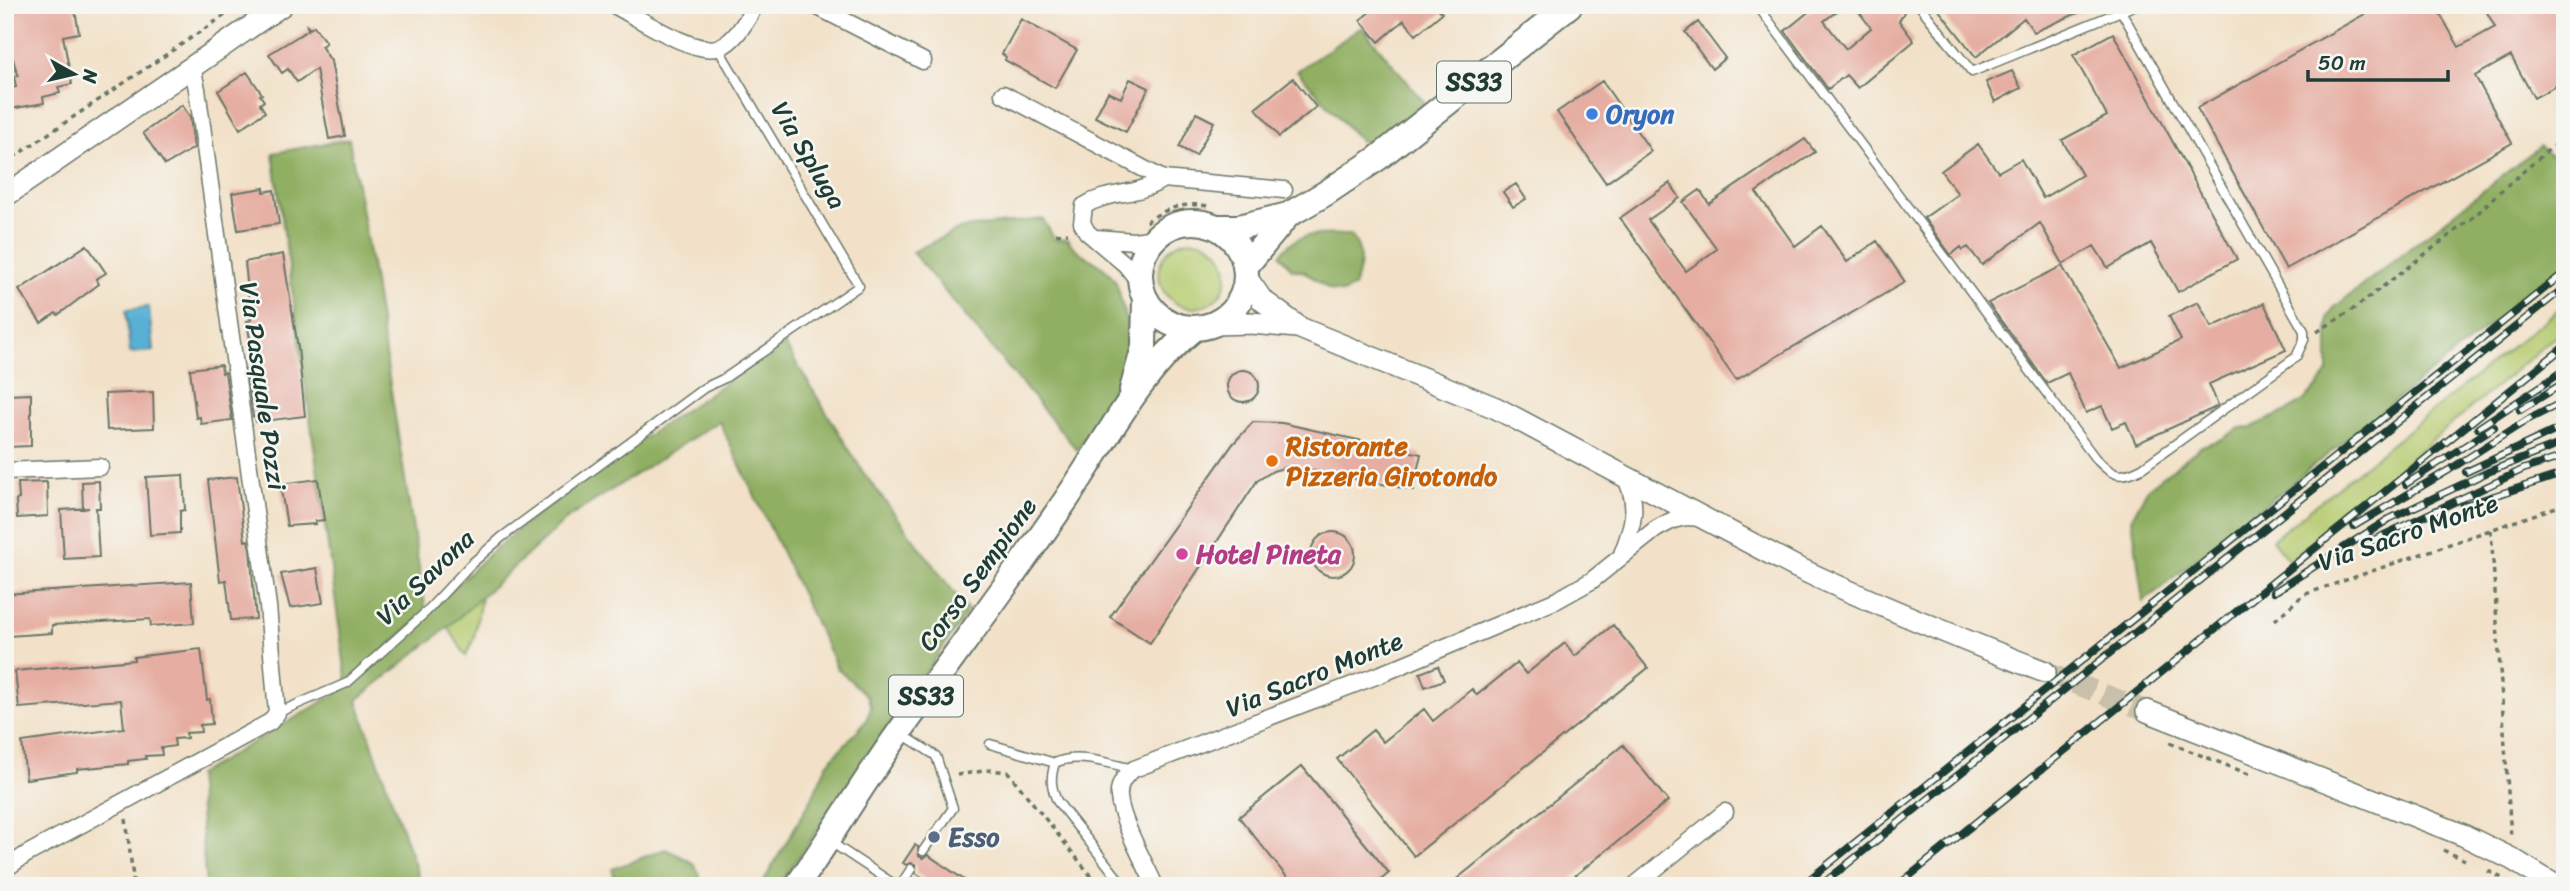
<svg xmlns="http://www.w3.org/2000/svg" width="2570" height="891" viewBox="0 0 2570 891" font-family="Sriracha,sans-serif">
	<rect width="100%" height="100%" fill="#f6f6f2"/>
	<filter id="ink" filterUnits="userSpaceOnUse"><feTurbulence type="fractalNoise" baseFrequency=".0143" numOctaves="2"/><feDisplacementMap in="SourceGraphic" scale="14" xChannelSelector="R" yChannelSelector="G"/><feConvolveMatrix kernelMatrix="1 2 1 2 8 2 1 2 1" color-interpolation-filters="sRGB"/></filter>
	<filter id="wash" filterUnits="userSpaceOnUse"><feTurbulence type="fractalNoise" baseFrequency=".00686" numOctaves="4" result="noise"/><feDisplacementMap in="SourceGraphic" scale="28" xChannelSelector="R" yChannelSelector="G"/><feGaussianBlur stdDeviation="1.57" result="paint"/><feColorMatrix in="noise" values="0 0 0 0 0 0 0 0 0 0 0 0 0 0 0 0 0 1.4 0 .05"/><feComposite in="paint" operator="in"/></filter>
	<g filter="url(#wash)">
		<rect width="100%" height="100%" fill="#f2e1c8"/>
		<!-- green -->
		<path fill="#b6cb6f" stroke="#6a8452" stroke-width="2" d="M1159 274a34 34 0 1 1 68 0a34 34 0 1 1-68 0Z
			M2565 304V328L2289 561 2272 540Z
			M481 597 474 638 466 656 448 627Z"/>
		<!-- forest -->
		<path fill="#90af62" stroke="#58764b" stroke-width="2" d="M1362 27 1425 103 1375 142 1360 141 1297 71Z
			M349 139 371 264 426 612 347 683 273 153Z
			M2540 146 2565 170V265L2143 602 2132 518 2148 488 2202 446 2222 439 2240 428 2252 427 2287 411 2303 401 2318 387 2328 372V318L2335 307Z
			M1043 219 1055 240 1067 239C1079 257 1099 260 1112 276 1118 283 1119 292 1121 301 1123 308 1126 315 1127 322 1133 368 1099 413 1077 450L912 252 962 228Z
			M1351 235C1365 253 1360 267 1354 287L1343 293 1329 289 1305 272 1292 269 1280 255C1296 229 1324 235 1351 235Z
			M784 343 863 472 968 611 779 886H761L812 798 827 764 866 721 871 707 867 696 837 668 719 421 568 518 448 627 357 700 422 886H206L197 775 351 685 491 552 521 527 620 454Z
			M665 849C687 859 698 860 702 886H618L612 869Z"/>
		<!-- water -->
		<path fill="#58b0d5" stroke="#3c7684" stroke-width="2" d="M149 307 153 351 130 353 126 310Z"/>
		<g id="blocks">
			<!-- building -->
			<path fill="#e6aea2" d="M37 5H74L79 33 63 36 72 84 58 87 60 93 43 97 44 103 5 110V90L16 87 14 77 18 76 10 49 5 50V11Z
				M1378 5H1435L1442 13 1416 35 1404 20 1379 42 1360 20Z
				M1817 5H1845L1824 21 1846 49 1871 28 1854 5H1899L1904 12 1899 21 1914 41 1858 88 1846 75 1828 89 1785 31Z
				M1935 5H2096L2034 32 2024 18 1976 57Z
				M2381 5H2435L2459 47 2495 27 2483 5H2565V81L2534 98 2511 56 2475 76 2512 143 2286 269 2197 108Z
				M1021 19 1077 50 1055 88 1005 60 1006 57 1002 54Z
				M1698 22 1725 58 1712 69 1685 32Z
				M307 26 310 29 314 26 326 43 321 46 331 61 345 136 329 139 316 69 297 82 288 69 282 73 269 54 308 30Z
				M2113 33 2237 259 2178 292 2151 243 2108 268 2094 246 2063 264 2040 223 1982 265 1968 247 1963 250 1961 247 1951 255 1924 218 1958 194 1941 171 1978 144 1998 172 2021 159 2043 198 2082 175 2062 140 2107 116 2073 55Z
				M2012 71 2021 88 1995 102 1986 82Z
				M247 72 262 94 260 95 264 101 260 104 265 112 240 129 218 91Z
				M1293 78 1316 107 1279 137 1256 108Z
				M1130 79 1149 88 1126 132 1095 117 1108 92 1121 98Z
				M1602 81 1651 151 1606 183 1557 112Z
				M182 105 190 117 194 148 165 165 143 133Z
				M1196 113 1214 122 1196 156 1179 147Z
				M1805 139 1815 152 1756 192 1795 246 1822 226 1847 262 1877 241 1905 282 1736 380 1620 218 1670 183 1680 198 1648 220 1686 271 1717 249 1683 202 1700 190 1709 204Z
				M1516 184 1526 199 1513 207 1503 192Z
				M264 188V192L274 190 279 224 238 230 232 193Z
				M87 245 106 273 96 279 99 284 58 315 56 313 41 323 19 290Z
				M283 254 298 348 305 416 256 422 255 417H253L246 370 255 369 247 321 251 320 245 262Z
				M2062 266 2121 368 2181 340 2169 316 2198 302 2212 327 2264 303 2286 350 2209 384 2218 405 2212 409 2136 444 2126 422 2112 428 2102 406 2086 413 2068 373 2047 383 1988 303Z
				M221 365 222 373 225 372 232 420 201 424 200 417 196 418 190 369Z
				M1227 386a16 16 0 1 1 32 0a16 16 0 1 1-32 0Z
				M153 392 154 428 107 430 105 394Z
				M31 394V446L5 447 6 395Z
				M1253 422 1282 423 1421 454 1413 490 1290 466 1273 471 1257 481 1150 643 1110 617 1233 444Z
				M183 475 185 510 180 511V533L150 535 146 477Z
				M237 477 245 541 248 540 250 549 256 619 231 620 226 580 220 581 208 480Z
				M318 479 324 520 315 521 316 524 287 526 280 484Z
				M99 481 100 508H96L99 557 64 559 61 510 89 508 83 509 82 482Z
				M47 482 48 516 17 518 16 500 19 499 18 483Z
				M1311 554a22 22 0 1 1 44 0a22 22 0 1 1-44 0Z
				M317 568 323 603 290 608 281 574Z
				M191 582 194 623 151 626 150 619 52 625V633L8 636 5 594Z
				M1613 625 1648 668 1414 856 1337 759 1373 730 1383 742 1424 709 1433 721 1472 689 1477 695 1517 663 1526 674 1565 643 1575 656Z
				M201 649 207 700 210 699 212 724 200 725 201 732 186 733 187 738 174 739 175 746 161 748 162 755 145 756 146 759 128 761V764L77 769V772L26 779 22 742 124 728 121 700 19 708 15 671 134 660V657Z
				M1438 666 1444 680 1425 687 1420 673Z
				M1623 745 1668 801 1562 886H1448Z
				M1302 766 1389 873 1374 886H1294L1239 817Z
				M915 845 918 847 919 856 923 858 928 855 973 886H935L916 873 915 864 911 863 906 865 903 863Z"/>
		</g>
	</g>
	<g filter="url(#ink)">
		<use href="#blocks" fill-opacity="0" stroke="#697668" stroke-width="2"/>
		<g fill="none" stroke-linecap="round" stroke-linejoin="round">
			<!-- secondary-tunnel -->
			<path stroke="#c8c0aa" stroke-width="21" stroke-dasharray="21 10" stroke-linecap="butt" d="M2045 672 2147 711"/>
			<!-- lane casing -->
			<g stroke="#697668" stroke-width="11">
				<path id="lane" d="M1757 5 2095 458C2113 476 2119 480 2142 468L2296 357 2304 340V331L2121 11
					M1919 5 1972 72 2136 5
					M277 713 347 683 426 612 470 565 502 537 704 388 725 378 859 286 718 48
					M902 734 936 756 953 808 923 851
					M990 744 1055 763C1078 752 1110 764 1134 769
					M1055 763C1050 778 1051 787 1057 801L1124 886
					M829 841 897 886
					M900 886 911 869"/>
			</g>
			<!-- street casing -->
			<g stroke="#697668" stroke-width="19">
				<path id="street" d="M614 5C637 17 696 57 720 47 735 41 748 19 755 5
					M814 5 923 61
					M1003 94 1163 179 1284 190
					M1096 238 1134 241 1155 238
					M1141 284 1126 265 1087 232 1082 223 1084 206C1109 190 1136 197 1163 179
					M5 471 100 467
					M1622 554C1633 526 1640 503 1624 475
					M5 869 27 854 270 722 277 713 268 606 197 89 192 67
					M1155 886C1145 863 1121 821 1119 797 1118 785 1124 775 1134 769L1381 674 1557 600 1591 581 1656 529 1673 520 1686 517 1703 518
					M1634 886 1725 812"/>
			</g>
			<!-- secondary casing -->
			<g stroke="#697668" stroke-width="24">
				<path id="secondary" d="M5 196 282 5
					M1246 277 1262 300 1300 328 1496 408 1794 566C1876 605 1961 639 2045 672
					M1213 324 1251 323 1297 327
					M2147 711 2463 835 2512 859 2556 886"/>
			</g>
			<!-- primary casing -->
			<g stroke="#697668" stroke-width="28">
				<path id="primary" d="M1140 275a53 53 0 1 1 106 0a53 53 0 1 1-106 0Z
					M1216 227H1239L1288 215 1326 193 1378 158 1570 5
					M1245 267 1288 215
					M1132 390 1144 347 1145 298
					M797 886C832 835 864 781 900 731 953 657 1007 585 1059 510 1103 448 1135 376 1195 328"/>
			</g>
			<!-- path -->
			<path stroke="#697668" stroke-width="3.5" stroke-dasharray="5 5" stroke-linecap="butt" d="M5 163 240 5
				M1146 222C1165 208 1185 202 1208 206
				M1056 234 1068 233
				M2317 332 2355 308 2476 215 2497 194 2565 136
				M2491 530 2511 838
				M2275 620 2303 595 2565 504
				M2170 743 2251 775
				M957 775 990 770 1008 772 1099 886
				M126 819 134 886
				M2443 850 2465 860
				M2488 871 2506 880"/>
			<!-- lane -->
			<use href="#lane" stroke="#fff" stroke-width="8"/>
			<!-- street -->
			<use href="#street" stroke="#fff" stroke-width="16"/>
			<!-- secondary -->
			<use href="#secondary" stroke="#fff" stroke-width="21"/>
			<!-- primary -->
			<use href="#primary" stroke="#fff" stroke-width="24"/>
			<!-- rail casing -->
			<g stroke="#1f3d34" stroke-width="8">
				<path id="rail" d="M2520 410 2565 382
					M2478 428 2565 370
					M2466 472 2565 426
					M2406 484 2494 427
					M2463 506 2565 473
					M2354 526 2449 470 2527 420 2565 401
					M2369 542 2524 469 2565 456
					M2274 592 2389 519 2488 472 2565 442
					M1801 886 2565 272
					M1820 886 2565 287
					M1897 886 2565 346"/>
			</g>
			<!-- rail -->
			<use href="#rail" stroke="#f6f6f2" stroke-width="5" stroke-dasharray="16" stroke-linecap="butt"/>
		</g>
	</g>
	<!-- markers -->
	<circle fill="#3f7fe0" stroke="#f6f6f2" stroke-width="2.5" cx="1592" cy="114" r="7"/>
	<circle fill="#e8710a" stroke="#f6f6f2" stroke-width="2.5" cx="1272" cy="461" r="7"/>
	<circle fill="#d1479c" stroke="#f6f6f2" stroke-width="2.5" cx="1182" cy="554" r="7"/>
	<circle fill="#5c6f8a" stroke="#f6f6f2" stroke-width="2.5" cx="934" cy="837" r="7"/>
	<g text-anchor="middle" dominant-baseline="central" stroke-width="5" stroke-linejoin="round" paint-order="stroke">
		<!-- shield labels -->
		<g fill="#f6f6f2" stroke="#60746d" stroke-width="2">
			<rect x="1437" y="61.5" width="74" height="41" rx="5"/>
			<rect x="889" y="675.5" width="74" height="41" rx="5"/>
		</g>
		<g font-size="24" font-weight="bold" fill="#1f3d34">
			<text x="1474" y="82">SS33</text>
			<text x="926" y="696">SS33</text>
		</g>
		<!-- shop labels -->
		<g font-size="26" font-weight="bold" fill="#366cbe" stroke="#f6f6f2" text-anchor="start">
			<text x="1606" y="114">Oryon</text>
		</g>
		<!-- street labels -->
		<g font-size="26" fill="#1f3d34" stroke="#f6f6f2">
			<text transform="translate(809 155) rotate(59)">Via Spluga</text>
			<text transform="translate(263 386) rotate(82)">Via Pasquale Pozzi</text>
			<text transform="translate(2408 532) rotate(-19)">Via Sacro Monte</text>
			<text transform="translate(977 574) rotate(-54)">Corso Sempione</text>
			<text transform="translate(425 577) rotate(-44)">Via Savona</text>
			<text transform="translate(1314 674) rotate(-22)">Via Sacro Monte</text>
		</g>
		<!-- food labels -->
		<g font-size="26" font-weight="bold" fill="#c56008" stroke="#f6f6f2" text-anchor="start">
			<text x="1286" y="446">Ristorante<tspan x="1286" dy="30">Pizzeria Girotondo</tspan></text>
		</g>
		<!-- hotel labels -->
		<g font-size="26" font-weight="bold" fill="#b23c85" stroke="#f6f6f2" text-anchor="start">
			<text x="1196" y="554">Hotel Pineta</text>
		</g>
		<!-- service labels -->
		<g font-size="26" font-weight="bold" fill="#4e5e75" stroke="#f6f6f2" text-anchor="start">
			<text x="948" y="837">Esso</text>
		</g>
	</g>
	<!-- margin -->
	<rect width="2570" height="891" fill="none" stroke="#f6f6f2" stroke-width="28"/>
	<!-- north arrow -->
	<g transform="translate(74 74) rotate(98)" stroke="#f6f6f2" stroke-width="5" paint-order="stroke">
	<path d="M0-5L12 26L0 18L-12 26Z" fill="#1f3d34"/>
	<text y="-10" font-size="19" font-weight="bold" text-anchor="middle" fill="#1f3d34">N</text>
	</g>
	<!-- scale -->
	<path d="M2308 70v10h140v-10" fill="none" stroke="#1f3d34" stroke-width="3.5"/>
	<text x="2318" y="70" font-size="21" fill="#1f3d34" stroke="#f6f6f2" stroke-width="5" paint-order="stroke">50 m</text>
</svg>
